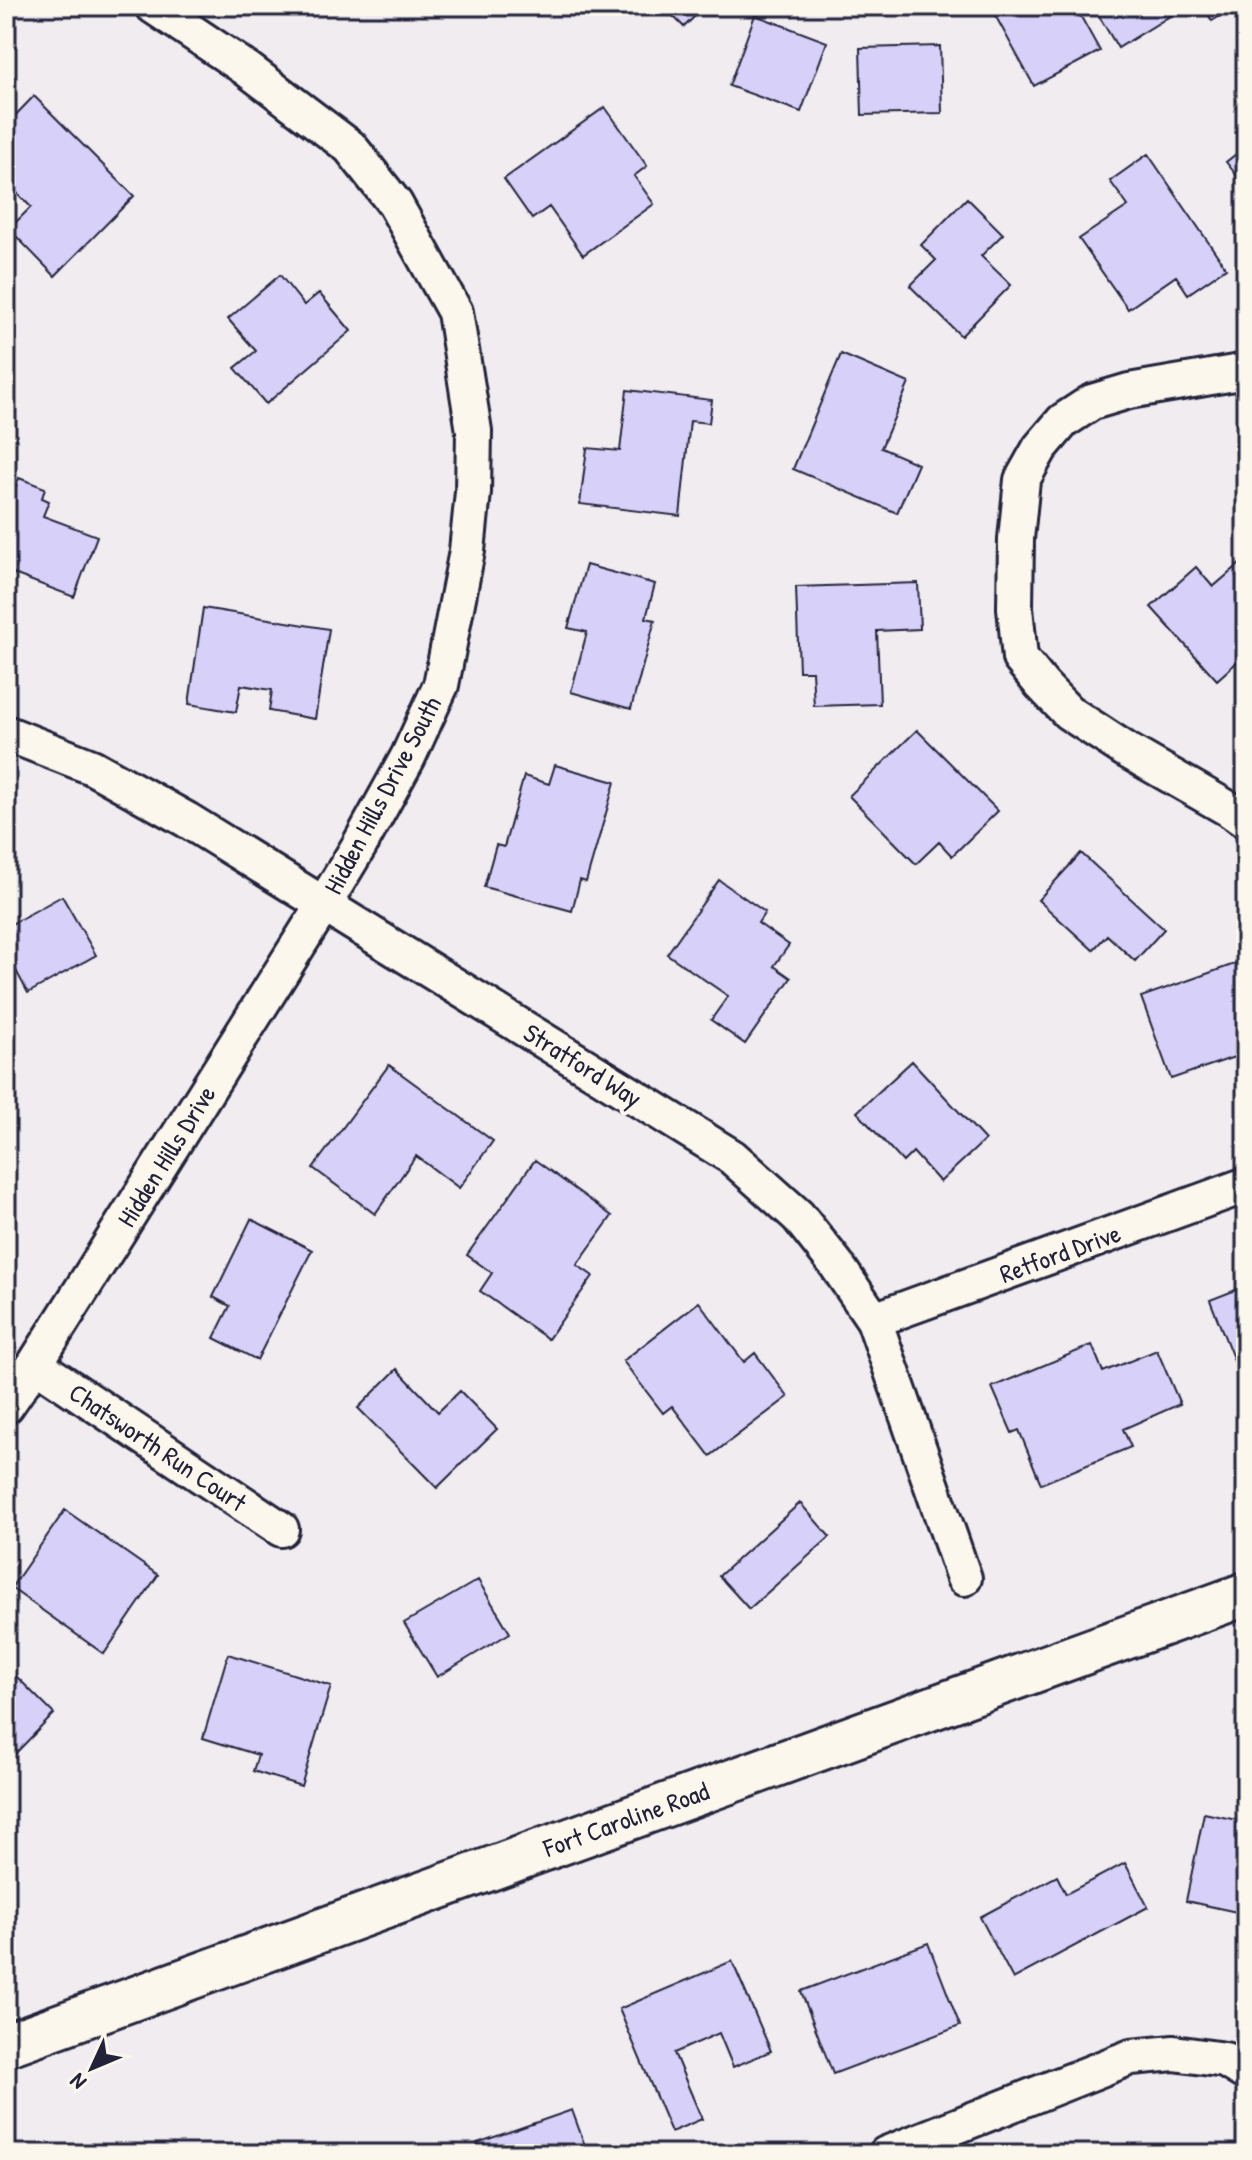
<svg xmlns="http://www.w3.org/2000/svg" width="1252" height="2160" viewBox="0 0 1252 2160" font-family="'Patrick Hand',sans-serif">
	<rect width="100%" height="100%" fill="#f0ecf0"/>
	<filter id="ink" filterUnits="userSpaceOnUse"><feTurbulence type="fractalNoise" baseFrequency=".0125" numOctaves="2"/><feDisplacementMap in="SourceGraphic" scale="16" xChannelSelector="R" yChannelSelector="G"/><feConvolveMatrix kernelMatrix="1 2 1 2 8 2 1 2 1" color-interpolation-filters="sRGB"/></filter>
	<g filter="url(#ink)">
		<!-- building -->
		<path fill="#d7d1f9" stroke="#22223b" stroke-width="2" d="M663 6H705L684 27Z
			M990 6H1075L1100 51 1034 86Z
			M1093 6H1186L1118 48Z
			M1203 6H1237L1212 21Z
			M755 15 827 42 801 112 729 86Z
			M940 46 942 113 862 115 860 48Z
			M34 96 134 196 55 276 9 229 31 207 6 182V125Z
			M605 107 647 166 634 176 654 204 583 255 549 207 532 219 504 179Z
			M1246 146V187L1226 162Z
			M1148 154 1226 268 1188 294 1176 276 1128 309 1079 239 1128 206 1110 181Z
			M967 198 1003 234 981 256 1011 285 961 336 910 286 936 260 921 245Z
			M280 275 304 305 319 293 351 331 266 404 235 368 256 351 228 319Z
			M841 354 909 383 881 448 918 464 897 513 793 469Z
			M627 390 712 400 709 423 690 421 680 516 580 504 587 448 620 451Z
			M19 478 45 488 42 498 49 501 43 516 97 536 74 597 6 571V511Z
			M1241 563 1246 569V654L1217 680 1151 607 1196 567 1213 587Z
			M586 565 655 584 646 618 655 620 631 709 571 692 587 632 568 628Z
			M918 583 920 629 877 631 880 704 814 706 812 671H799L796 587Z
			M203 608 329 629 315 719 269 711 272 690 241 685 236 712 189 704Z
			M917 730 998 811 952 856 939 842 916 864 849 796Z
			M555 765 615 782 586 882 580 880 572 911 484 887 496 845 504 847 524 776 549 784Z
			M1081 853 1164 929 1135 961 1107 935 1093 950 1038 900Z
			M719 880 765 912 758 923 789 945 774 966 791 978 745 1044 711 1020 728 996 667 954Z
			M62 896 96 955 28 993 6 952V927Z
			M1246 960V1053L1171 1079 1141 997Z
			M912 1061 985 1140 940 1182 913 1152 903 1162 857 1112Z
			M389 1065 493 1141 459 1188 416 1156 375 1214 313 1168Z
			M535 1160 612 1216 577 1265 593 1276 548 1339 480 1291 492 1273 467 1255Z
			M251 1219 312 1250 257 1360 214 1338 230 1306 213 1297Z
			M1246 1286V1391L1210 1300Z
			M699 1302 744 1362 755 1353 788 1397 710 1456 672 1406 663 1413 623 1361Z
			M1092 1345 1103 1372 1157 1350 1180 1404 1123 1429 1131 1447 1041 1484 1019 1430 1012 1433 992 1387Z
			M397 1369 438 1412 460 1391 497 1429 437 1488 358 1408Z
			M800 1503 830 1537 749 1609 719 1576Z
			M65 1510 158 1575 104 1654 11 1588Z
			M478 1580 510 1633 437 1677 404 1623Z
			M228 1654 331 1686 301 1786 253 1771 258 1755 203 1738Z
			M13 1673 54 1714 6 1763V1680Z
			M1204 1813 1246 1822V1914L1186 1901Z
			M1125 1863 1148 1907 1013 1979 980 1917 1057 1876 1066 1894Z
			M928 1943 960 2026 833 2074 801 1991Z
			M732 1961 771 2051 733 2067 719 2033 674 2053 702 2119 671 2132 619 2009Z
			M572 2110 588 2154H481L477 2143Z"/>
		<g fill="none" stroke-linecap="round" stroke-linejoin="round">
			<!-- minor casing -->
			<g stroke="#22223b" stroke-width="40">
				<path id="minor" d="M1246 371 1129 391 1092 402 1063 421 1040 448 1022 480 1016 539 1015 608 1020 658 1042 685 1068 712 1126 750 1229 809 1246 821
					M6 733 92 767 187 820 732 1157 798 1216 836 1264 874 1320 964 1578
					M874 1320 1246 1185
					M35 1364 281 1529
					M6 1406 35 1364 324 904 359 846 408 757 441 685 467 551 473 492 474 431 455 312 395 204 350 147 247 69 153 6
					M886 2154 1131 2057 1174 2053 1225 2060 1246 2073"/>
			</g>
			<!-- tertiary casing -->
			<g stroke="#22223b" stroke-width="48">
				<path id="tertiary" d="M6 2045 1246 1594"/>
			</g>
			<!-- minor -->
			<use href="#minor" stroke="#fbf7ec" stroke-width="34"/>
			<!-- tertiary -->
			<use href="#tertiary" stroke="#fbf7ec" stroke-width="42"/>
		</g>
	</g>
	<g text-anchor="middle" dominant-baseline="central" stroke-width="8" stroke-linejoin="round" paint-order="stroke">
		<!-- street labels -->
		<g font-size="26" fill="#22223b" stroke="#fbf7ec">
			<text transform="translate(382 795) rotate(-62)">Hidden Hills Drive South</text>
			<text transform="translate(583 1065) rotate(32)">Stratford Way</text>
			<text transform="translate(166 1156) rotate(-58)">Hidden Hills Drive</text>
			<text transform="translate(1060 1253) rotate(-20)">Retford Drive</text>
			<text transform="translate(158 1447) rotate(34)">Chatsworth Run Court</text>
			<text transform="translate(626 1819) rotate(-20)">Fort Caroline Road</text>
		</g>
	</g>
	<!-- margin -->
	<rect width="1252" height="2160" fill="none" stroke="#fbf7ec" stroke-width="32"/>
	<rect x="16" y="16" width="1220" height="2128" fill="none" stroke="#22223b" stroke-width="3" filter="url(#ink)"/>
	<!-- north arrow -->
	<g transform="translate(92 2068) rotate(226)" stroke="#fbf7ec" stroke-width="6" paint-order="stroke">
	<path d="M0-6L14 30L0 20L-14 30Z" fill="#22223b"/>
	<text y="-12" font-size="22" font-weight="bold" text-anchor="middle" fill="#22223b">N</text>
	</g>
</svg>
